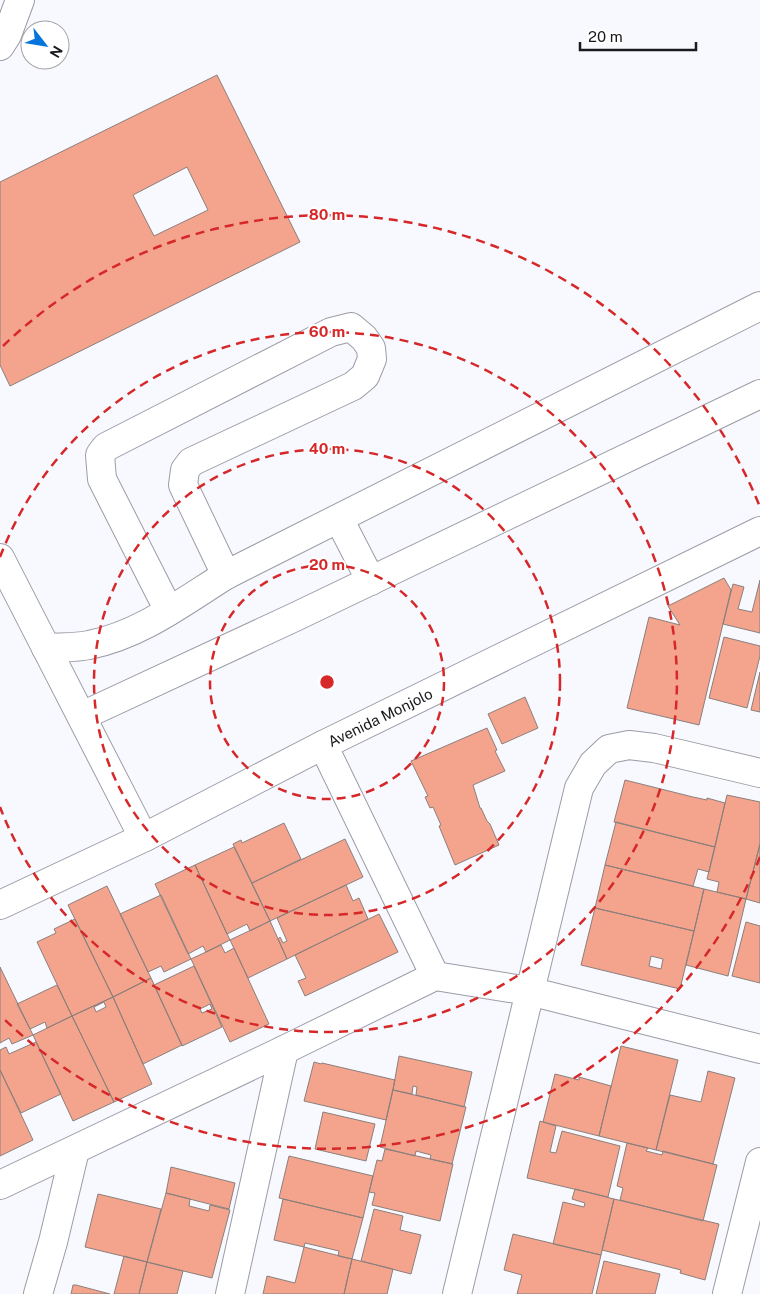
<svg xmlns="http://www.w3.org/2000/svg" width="760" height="1294" viewBox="0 0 760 1294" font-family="'Public Sans',sans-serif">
	<rect width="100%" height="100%" fill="#f8f8ff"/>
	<!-- building -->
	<path fill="#f4a38d" stroke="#8b7f7b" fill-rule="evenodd" d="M217 75 300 242 10 386 0 365V182ZM187 167 208 210 154 236 133 195Z
		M724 578 731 590 699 725 627 708 649 617 680 625 668 606Z
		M760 580V633L723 624 733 584 744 587 738 609 752 612Z
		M724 637 760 646V656L747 708 709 698Z
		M760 672V712L751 710Z
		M525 697 538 728 502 744 488 714Z
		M487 728 497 750 495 751 505 771 473 785 480 808H481L487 821 490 824 499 845 455 865 439 826 441 825 433 807 430 808 425 797 428 796 411 761Z
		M625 780 693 797 707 800V798L725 803 715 847 614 822Z
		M727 795 760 802V844L746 899 717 892 719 882 707 879Z
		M616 822 715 847 709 872 698 869 693 886 605 865Z
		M284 823 301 859 252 883 233 844 241 840 242 843Z
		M345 839 363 877 270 921 252 883Z
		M760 844V903L746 899Z
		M234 847 270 921 250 931 247 924 227 934 195 865Z
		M195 865 230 940 206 952 203 946 188 954 155 884Z
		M605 865 704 889 694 931 595 908Z
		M346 885 353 901 359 898 368 919 287 959 278 939 280 937 283 943 287 941 277 918Z
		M107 886 151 978 113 997 68 905Z
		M704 889 746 899 728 976 686 965Z
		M161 895 191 959 164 972 161 966 148 972 120 914Z
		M595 908 694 931 680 989 581 965ZM651 956 663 959 661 969 649 966Z
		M379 914 398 952 305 996 298 981 306 978 295 955Z
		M75 919 113 997 72 1016 37 942 56 933 54 929Z
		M270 921 287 959 248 978 230 940Z
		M746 922 760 926V983L732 976Z
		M221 945 225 953 234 948 269 1024 230 1042 191 959Z
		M194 966 222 1027 182 1046 154 985ZM210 1004 212 1009 202 1013 200 1009Z
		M0 967 33 1035 12 1044 9 1038 0 1043Z
		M151 978 182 1045 143 1064 113 997Z
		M57 985 72 1016 47 1028 45 1022 30 1029 17 1004Z
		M113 997 152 1084 114 1102 72 1016ZM104 1002 106 1007 96 1012 94 1007Z
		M72 1016 114 1102 73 1121 33 1035Z
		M36 1042 61 1094 21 1113 0 1070V1050L6 1047 9 1054Z
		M621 1046 678 1060 656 1150 599 1136Z
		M399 1056 472 1072 464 1107 416 1095 417 1087 413 1086 412 1094 393 1090Z
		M314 1062 321 1064 322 1063 395 1080 386 1120 304 1101Z
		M0 1070 33 1140 0 1156Z
		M708 1071 735 1078 713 1164 656 1150 670 1095 701 1102Z
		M555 1074 579 1080V1077L611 1086 599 1136 543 1122Z
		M393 1090 466 1107 452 1164 430 1159 431 1155 416 1151 415 1156 380 1147Z
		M323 1112 375 1124 366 1161 315 1149Z
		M540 1121 556 1126 550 1152 556 1153 562 1131 620 1146 608 1197 527 1178Z
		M627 1143 648 1148 646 1151 662 1155 663 1151 717 1165 703 1221 620 1200 623 1188 617 1186Z
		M385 1149 453 1164 440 1221 372 1205 375 1193 369 1192 377 1160 382 1161Z
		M289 1156 373 1176 363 1218 279 1198Z
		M171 1167 235 1183 229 1209 166 1193Z
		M575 1189 614 1199 601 1255 553 1244 563 1202 584 1207 585 1203 572 1199Z
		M166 1193 190 1199 189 1206 209 1211 210 1205 230 1210 212 1278 147 1262Z
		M98 1194 161 1209 147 1262 85 1247Z
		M283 1199 363 1218 352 1259 338 1256 339 1251 305 1243 304 1247 274 1240Z
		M614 1199 719 1224 705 1280 680 1273 681 1270 602 1250Z
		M374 1209 403 1216 400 1230 421 1235 411 1274 361 1261Z
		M513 1234 601 1255 592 1294H517L522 1275 504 1270Z
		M304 1247 352 1259 344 1294H263L267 1276 295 1283Z
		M124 1256 147 1262 139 1294H114Z
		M352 1259 393 1269 387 1294H344Z
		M604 1261 660 1274 655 1294H596Z
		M147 1262 183 1271 177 1294H139Z
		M73 1285H76L110 1294H71Z"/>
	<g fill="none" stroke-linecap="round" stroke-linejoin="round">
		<!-- minor casing -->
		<g stroke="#9c9ca7" stroke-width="30">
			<g id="minor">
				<path d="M0 46 7 35 20 0"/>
				<path d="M339 519 371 581"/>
				<path d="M0 558 138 827 145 837"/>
				<path d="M169 611 102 479 100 455 106 447 331 332 351 327 364 338 371 348 372 359 365 376 353 386 191 462 185 470 183 485 226 575"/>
				<path d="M46 648C60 647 76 648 89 645 140 635 183 602 226 575L760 306"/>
				<path d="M82 716 295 617 760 394"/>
				<path d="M323 745 435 976"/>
				<path id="s1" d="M0 905 145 837 323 745 760 531"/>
				<path d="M0 1185 284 1050 435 976 529 991 760 1049"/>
				<path d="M38 1294 53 1242 75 1150"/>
				<path d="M230 1294 284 1050"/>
				<path d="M457 1294 579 788 593 764 609 749 629 745 654 748 760 773"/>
				<path d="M727 1294 760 1162"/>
			</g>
		</g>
		<!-- minor -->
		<use href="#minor" stroke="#fff" stroke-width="28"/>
	</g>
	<!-- distance rings -->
	<g fill="none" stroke="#d62828" stroke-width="2.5" stroke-dasharray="9 6">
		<circle cx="327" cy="682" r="117"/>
		<circle cx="327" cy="682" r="233"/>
		<path d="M0 557A350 350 0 1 1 0 807"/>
		<path d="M760 857A467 467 0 0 1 3 1018M3 346A467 467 0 0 1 760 507"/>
	</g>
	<g text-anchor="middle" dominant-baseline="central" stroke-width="4" stroke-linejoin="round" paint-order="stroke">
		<!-- street labels -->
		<g font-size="15" fill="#1a1a1e" stroke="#fff">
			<text stroke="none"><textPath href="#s1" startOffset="424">Avenida Monjolo</textPath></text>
		</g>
	</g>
	<circle cx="327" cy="682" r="8" fill="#d62828" stroke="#fff" stroke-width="2.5"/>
	<g font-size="15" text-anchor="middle" font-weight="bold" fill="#d62828" stroke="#fff" stroke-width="4" stroke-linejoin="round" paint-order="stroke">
		<text x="327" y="220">80 m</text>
		<text x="327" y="337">60 m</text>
		<text x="327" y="454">40 m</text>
		<text x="327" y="570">20 m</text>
	</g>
	<!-- north arrow -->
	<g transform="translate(45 45) rotate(121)"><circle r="24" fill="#ffffff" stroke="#a3a3a5"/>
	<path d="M0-4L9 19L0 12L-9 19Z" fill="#0575dd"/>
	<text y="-8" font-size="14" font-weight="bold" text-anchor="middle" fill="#1a1a1e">N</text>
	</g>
	<!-- scale -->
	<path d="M580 42v8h116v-8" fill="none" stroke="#1a1a1e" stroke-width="2.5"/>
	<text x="588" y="42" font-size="15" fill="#1a1a1e" stroke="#ffffff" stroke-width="4" paint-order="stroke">20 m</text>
</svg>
